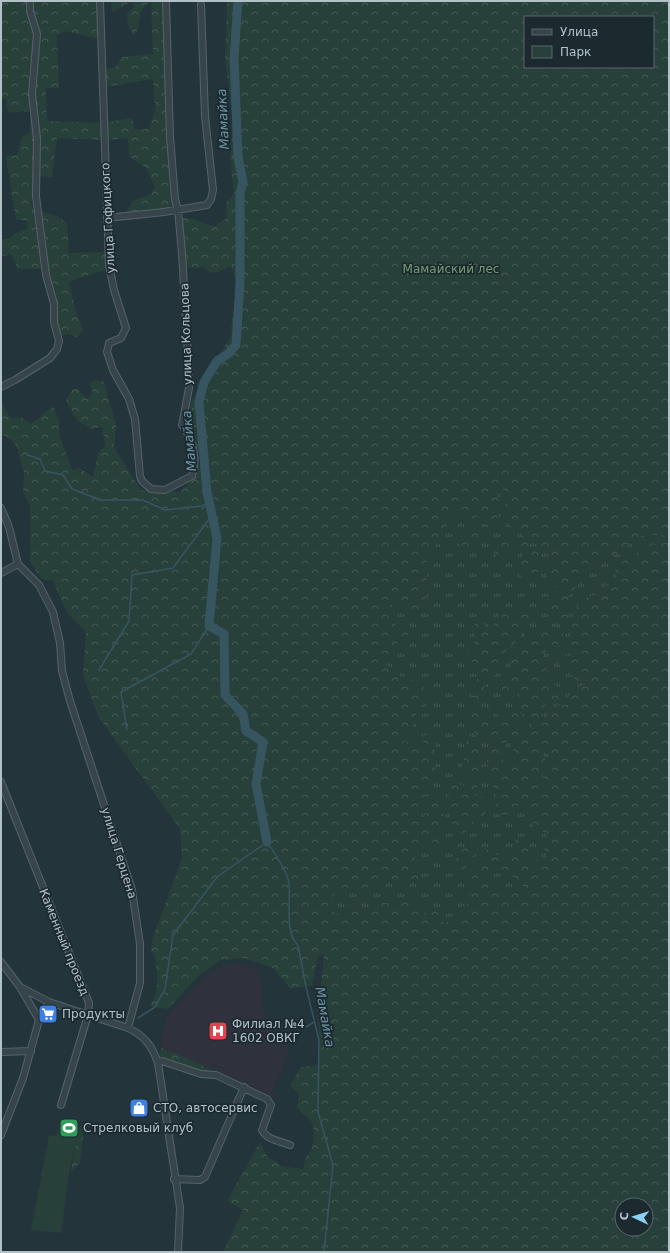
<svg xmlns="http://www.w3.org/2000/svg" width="670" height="1253" viewBox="0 0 670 1253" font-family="'DejaVu Sans',sans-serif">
	<defs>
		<pattern id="grass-tufts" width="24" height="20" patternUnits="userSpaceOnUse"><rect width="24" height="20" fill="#28403a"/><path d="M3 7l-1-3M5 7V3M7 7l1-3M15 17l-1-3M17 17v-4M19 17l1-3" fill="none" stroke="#455a55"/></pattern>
		<pattern id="forest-crowns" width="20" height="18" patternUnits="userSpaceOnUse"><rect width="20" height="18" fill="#28403a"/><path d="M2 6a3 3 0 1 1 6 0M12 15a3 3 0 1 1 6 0" fill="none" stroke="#455a55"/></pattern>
	</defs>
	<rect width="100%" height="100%" fill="#23343b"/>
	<!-- medical -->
	<path fill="#2f313c" d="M234 963 257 970 262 982V1006L276 1039 287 1043 289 1055 272 1091 278 1094 276 1098 271 1095 270 1098 265 1096 266 1093 214 1070 216 1065 214 1064 208 1070 159 1051 163 1042 160 1040 165 1027 166 1018 185 996 208 976 220 968Z"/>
	<!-- grass -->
	<path fill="url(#grass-tufts)" d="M470 483 503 486 583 578 607 558 625 548 630 540 645 535H664L669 542 646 547 617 581 598 590 600 595 593 658 559 851 556 895 483 928 357 918 358 910 335 914 328 902 336 892 383 612 393 603 427 602 426 563Z"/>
	<!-- forest -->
	<path fill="url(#forest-crowns)" fill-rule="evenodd" d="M1 1H97L99 39 65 31 57 36 59 88H46L47 121 101 123 132 118 135 130 149 129 155 111 153 79 105 87 104 68H115L122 57 153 54 151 2C135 9 143 25 134 36L128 26 127 13 134 7 132 2C125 3 120 10 112 12L111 1H164L176 207 169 211 123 216 133 201 151 194 155 188 147 169 129 156 128 138 106 140 57 138 52 177 39 176 34 179 31 204 33 209 57 216 67 223 69 253 106 252 107 269 69 282 76 312 83 331 77 337 68 334 60 336 55 323 54 294 47 269H18L12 255 1 256V240L10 239 15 233 27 230 28 220H16L6 156 17 155 22 137 30 132V112L23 111 11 113 8 111 6 99H3L1 97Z
		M227 1H669V541L664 535H645L630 540 625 548 607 558 583 578 568 598H574V601L570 608 568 619 564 622H557L549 615 550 610 547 600 549 598 563 596 564 588 553 586 546 575C550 567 554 554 548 546H540L539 540 533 537 523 536 517 528 510 526C508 521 510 519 509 514 509 505 506 495 502 488L498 489 496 491C500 504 500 512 496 524L484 526 477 516 470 520H465L457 507 426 563 427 602 415 612 393 603 383 612 393 615 396 620 395 627 406 628 408 634 404 644H401L400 641 395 645 392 660H384L383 663 395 670 402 679 417 680 431 696 427 705 419 708 417 711 409 738 400 745 412 740 424 745 423 736 432 734 435 736V773L427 791 425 799 418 810 420 824 423 825 426 811 430 802 434 798 440 801 442 807 440 810 443 813 444 825 438 832 440 834 446 836 443 848 431 850 430 846 436 836 435 833 432 832 420 843 414 860 416 862 421 858 422 861 418 871V879L371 884C366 888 343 892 336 892L328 902 335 914 359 910 358 918C365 916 371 911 378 911L381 903C393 904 400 897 412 899L423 914H428L434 909H438L441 922H460L463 917 460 914C459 908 465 904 470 904L471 883 484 880 507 899 516 893 525 891 527 887 520 885C515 876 508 873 498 870L468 883 463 882 462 876 477 862 481 852 487 850 498 855 517 849 515 838H530L529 848 534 855 529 865 536 860 547 861 544 846 548 844 558 850 542 830 535 835C531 818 537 820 521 809L534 797 542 793 545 784 542 773 545 770 551 773C556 765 555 755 547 751L542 754 545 757 546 763C538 769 533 778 538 787L537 792 520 803 510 814 502 815 496 814C495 807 496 801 495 795 492 777 479 759 495 745L501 749 500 755 505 762H511C518 755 512 748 508 741L500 744 495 737 476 736 472 729 474 722 470 717 463 716 464 715 473 710 486 720 498 723 499 715 488 710 486 706 493 705 510 712 517 709 523 716 520 723 524 731 526 732 532 728V716L530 715 528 722 525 713 518 705 522 679H520L514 685 513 697 503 696 498 684 510 671 511 658 518 649 526 645 532 636 539 635 541 638 543 637V627L548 620 553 621 555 628 565 635 566 639 562 646C558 647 553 646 549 648 535 657 551 674 554 685L559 688 563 700 548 698 542 712 539 714 545 718 558 705H567C568 691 573 689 586 684L582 681 577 682 571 674 576 668 560 666C556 662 559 658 561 655L570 656 572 655 569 639 574 617 573 611C579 603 589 593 600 595L598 590 617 581 615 566 646 547 669 542V1252H223L243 1210 227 1201 260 1142 268 1158 278 1162 280 1166 303 1169 305 1159 312 1149 314 1131 312 1122 297 1108 299 1093 290 1086 301 1067 320 1065 318 1014 324 955 318 956 312 986 290 988 273 968 245 958 221 960 199 975 168 1009 150 1006C161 989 157 972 154 953L151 951 152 940 182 858 180 829 99 718 83 676 86 632 67 613 53 581 41 578 30 562V507L23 491 24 473 16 445 6 436 1 435V402L10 418 21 417 31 424 53 406 59 420 60 437 72 470 79 468 93 477 98 454 105 445 102 427 91 429 77 420 66 401 72 390 77 388 87 399 93 393 90 383 96 380 104 382 116 425 114 448 141 490 180 492 197 475 201 458 192 431 190 404 230 337 237 284 231 266 217 272 210 273 203 267 188 268 184 260 182 218C197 217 201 224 215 226L227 218 226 204 234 193 230 158 233 122 225 58ZM525 17H653V67H525ZM622 1205H646V1229H622Z
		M472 531 477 532 479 542 475 545 472 553 460 547 458 540 460 533Z
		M507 538 527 540 530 547 538 546C545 562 544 565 533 578H523C514 569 522 563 523 552L520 547 505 556 500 562 494 553V547L500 540Z
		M525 608 532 609 534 615 522 636 500 657 495 675 484 686 483 695 478 700 473 697 470 692 479 676 474 663 464 658 474 645 475 636 471 627 478 622H483L486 627 491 628 497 621 500 613H509Z
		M471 736C474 742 478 748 480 754 485 765 479 784 474 794L477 797H486L491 801V807L482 817H476L470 830 457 835C450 822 445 800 450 786L457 783 471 789 473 782 470 776 463 775 462 771 467 738Z
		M472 842 475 847 474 855 467 860 465 871 459 872 455 864C457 853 462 847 472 842Z
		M162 1048 203 1065 204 1068 210 1070 202 1072 167 1060 166 1058 160 1057V1053Z
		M82 1126 84 1129 80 1163 71 1171 78 1130Z"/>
	<!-- park -->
	<path fill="#28403a" d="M60 1122 79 1126 69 1174 61 1233 31 1230 49 1135 57 1136Z"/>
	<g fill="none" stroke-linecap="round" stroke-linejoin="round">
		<!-- stream -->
		<path stroke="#375561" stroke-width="1.5" d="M28 455 40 459 45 471 63 475 72 489 101 500H143L165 510 202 506 209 502
			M99 670 129 621 132 575 173 568 212 515
			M127 730 121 692 191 654 209 626
			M138 1018 155 1007 165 989 173 935 217 877 267 842C273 851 288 872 289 883 291 900 284 933 298 945L306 987 319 1040 318 1112 333 1165 324 1252
			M306 1027 314 1022"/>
		<!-- river -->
		<path stroke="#375561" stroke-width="9" d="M238 1 234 58 238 157 243 182 240 193V283L236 345 228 354 217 361 204 382 199 402 207 492 217 538 209 626 224 634 225 695 243 714 246 731 263 742 256 784 267 842"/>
		<!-- minor casing -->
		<g stroke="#556369" stroke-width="8">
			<path id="minor" d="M100 1 109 265 114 290 126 328 121 338 109 343 107 352 113 370 129 399 135 419 140 476 142 481 151 489 165 490 192 476C198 460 193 439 182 425L189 388 188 355 182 253 178 210 175 199 170 137 166 1
				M107 218 164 212 207 205 211 199 213 190 205 116 201 5
				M1 387 15 380 50 358 57 349 59 341 54 322V304L46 275 36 196 37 139 32 94 37 34 30 11V1
				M1 508 9 527 18 564 39 585 53 612 60 643 62 671 70 701 132 890 140 944V983L128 1028C145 1036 152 1046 158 1063L180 1208 178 1252
				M1 573 18 564
				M1 782 89 1003 88 1015 61 1105
				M1 962 20 987 49 1002 39 1020
				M49 1002 128 1028
				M1 1052 31 1051
				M158 1063 162 1061 201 1074 216 1075 267 1099 271 1105 262 1130C267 1140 280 1141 290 1145
				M1 1135 23 1078 39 1020 20 987
				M174 1179 200 1180 205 1177 244 1087"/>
		</g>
		<!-- minor -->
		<use href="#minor" stroke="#37454b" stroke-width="6"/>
	</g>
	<!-- icons -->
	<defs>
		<g id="supermarket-square" transform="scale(1)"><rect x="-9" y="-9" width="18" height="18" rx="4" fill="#3f7fe0" stroke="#1c2a30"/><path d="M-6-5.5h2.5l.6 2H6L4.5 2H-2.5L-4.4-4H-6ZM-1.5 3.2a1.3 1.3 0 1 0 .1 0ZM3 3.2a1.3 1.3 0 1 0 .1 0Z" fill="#fff"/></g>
		<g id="hospital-square" transform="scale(1)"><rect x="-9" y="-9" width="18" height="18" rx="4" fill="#e0444e" stroke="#1c2a30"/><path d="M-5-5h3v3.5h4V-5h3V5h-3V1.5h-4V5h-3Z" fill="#fff"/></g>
		<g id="shop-square" transform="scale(1)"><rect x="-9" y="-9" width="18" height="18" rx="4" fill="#3f7fe0" stroke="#1c2a30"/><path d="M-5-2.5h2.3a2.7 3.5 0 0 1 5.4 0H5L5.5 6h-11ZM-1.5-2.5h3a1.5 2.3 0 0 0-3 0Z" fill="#fff"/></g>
		<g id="stadium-square" transform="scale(1)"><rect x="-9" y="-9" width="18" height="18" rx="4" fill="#2e9e5b" stroke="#1c2a30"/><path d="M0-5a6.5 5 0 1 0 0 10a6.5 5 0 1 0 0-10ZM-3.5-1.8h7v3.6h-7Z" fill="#fff"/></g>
	</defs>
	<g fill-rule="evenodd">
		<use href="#supermarket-square" x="48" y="1014"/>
		<use href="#hospital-square" x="218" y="1031"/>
		<use href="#shop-square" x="139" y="1108"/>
		<use href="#stadium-square" x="69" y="1128"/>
	</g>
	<g text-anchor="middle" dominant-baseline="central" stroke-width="3.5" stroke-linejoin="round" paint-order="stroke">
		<!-- street labels -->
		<g font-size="12" fill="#b2c0c7" stroke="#1c2a30">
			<text transform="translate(108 218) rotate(-93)">улица Гофицкого</text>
			<text transform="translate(186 334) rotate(-92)">улица Кольцова</text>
			<text transform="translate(119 853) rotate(73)">улица Герцена</text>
			<text transform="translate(64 942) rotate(68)">Каменный проезд</text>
		</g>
		<!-- park labels -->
		<g font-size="12" fill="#749c71" stroke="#1c2a30">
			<text x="451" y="269">Мамайский лес</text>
		</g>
		<!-- poi labels -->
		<g font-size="12" fill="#b2c0c7" stroke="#1c2a30" text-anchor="start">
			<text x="62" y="1014">Продукты</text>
			<text x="232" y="1024">Филиал №4<tspan x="232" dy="14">1602 ОВКГ</tspan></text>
			<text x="153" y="1108">СТО, автосервис</text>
			<text x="83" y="1128">Стрелковый клуб</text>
		</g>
		<!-- water labels -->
		<g font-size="13" font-style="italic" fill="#6c95a5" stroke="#1c2a30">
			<text transform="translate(223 119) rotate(-93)">Мамайка</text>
			<text transform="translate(189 441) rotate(-95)">Мамайка</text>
			<text transform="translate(325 1017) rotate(80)">Мамайка</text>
		</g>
	</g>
	<!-- border -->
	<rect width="670" height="1253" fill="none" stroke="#b2c0c7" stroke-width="4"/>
	<!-- legend -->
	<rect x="524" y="16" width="130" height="52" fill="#1c2a30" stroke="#58666c"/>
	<rect x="532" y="29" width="20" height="6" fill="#37454b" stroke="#58666c"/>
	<text x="560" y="36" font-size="12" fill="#b2c0c7">Улица</text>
	<rect x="532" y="46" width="20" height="12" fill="#28403a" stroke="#58666c"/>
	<text x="560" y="56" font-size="12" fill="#b2c0c7">Парк</text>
	<!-- north arrow -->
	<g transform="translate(634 1217) rotate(274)"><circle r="19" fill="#1c2a30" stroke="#58666c"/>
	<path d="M0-3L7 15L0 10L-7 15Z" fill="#8ad2f4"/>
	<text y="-6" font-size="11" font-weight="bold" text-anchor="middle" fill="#b2c0c7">С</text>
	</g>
</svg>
